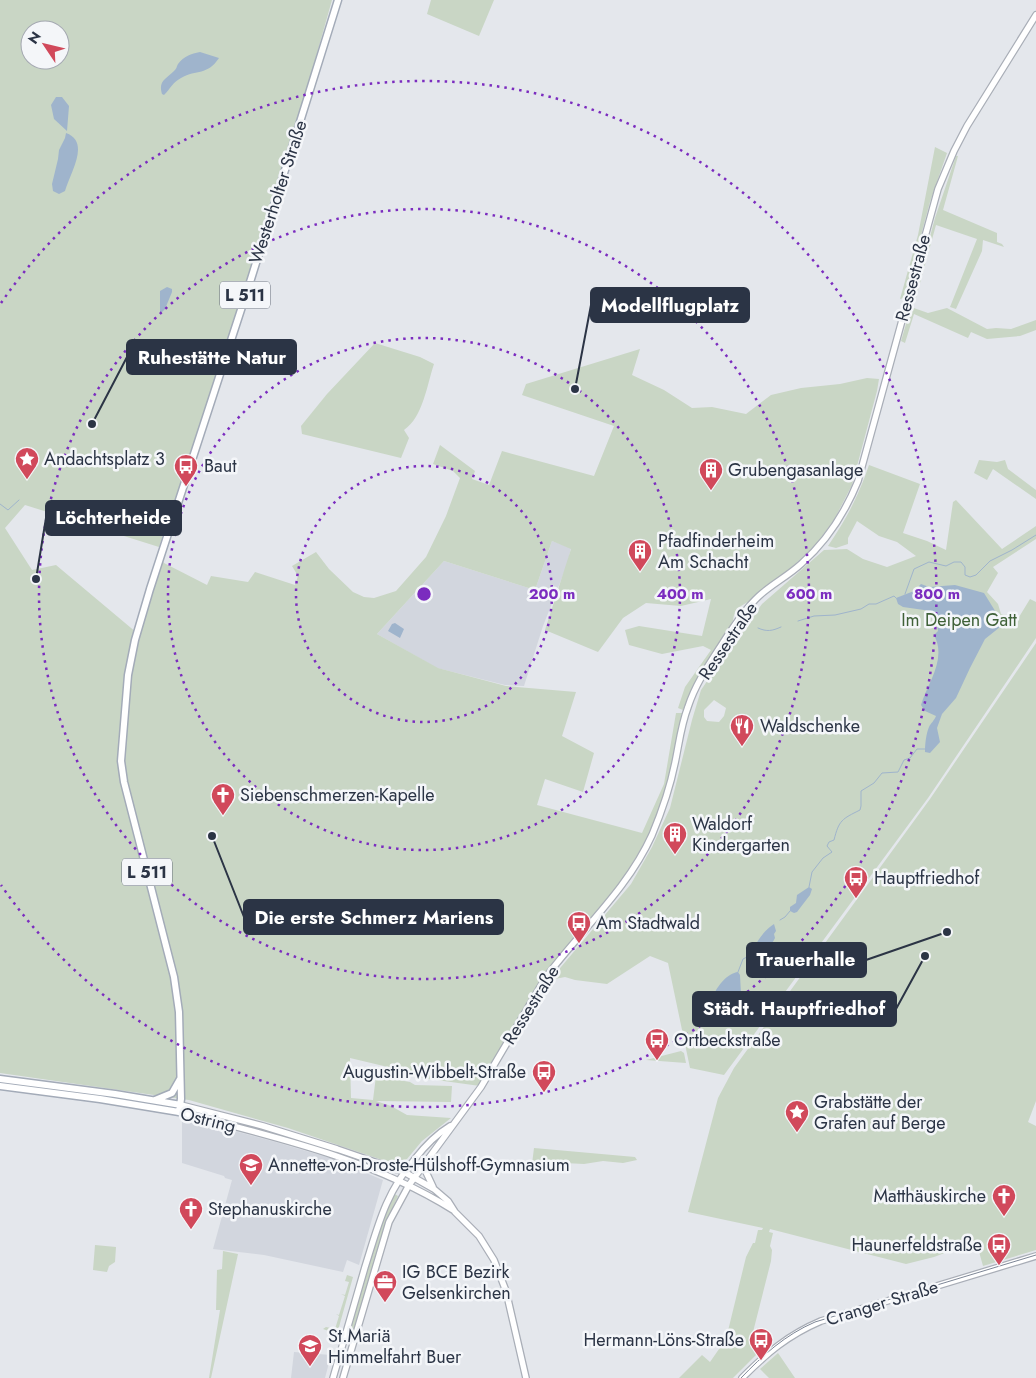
<svg xmlns="http://www.w3.org/2000/svg" width="1036" height="1378" viewBox="0 0 1036 1378" font-family="Jost,sans-serif">
	<rect width="100%" height="100%" fill="#e4e7ec"/>
	<!-- built -->
	<path fill="#d2d6de" d="M552 541 571 548 567 565 543 626 524 686 505 685 437 668 377 634 444 561 535 590Z
		M185 1118 272 1141 330 1158 383 1180 359 1265 347 1260 343 1272 264 1255 213 1249 232 1180 225 1178 224 1176 182 1163V1122Z
		M294 1352 331 1355 325 1378H291Z"/>
	<!-- green -->
	<path fill="#c9d6c5" fill-rule="evenodd" d="M0 0H332L279 188 159 547 25 505 5 528 32 570 56 565 137 633 160 558 164 563 207 585 211 576 248 582 255 572 295 585 298 576 292 566 316 552 329 569 353 592 364 597 374 598 396 591 426 557 446 516 460 478 453 471 433 464 440 445 475 471 472 479 489 485 502 451 594 476 614 426 522 395 526 384 640 349 632 375 664 390 692 408 712 407 746 414 771 395 801 388 840 384 867 378 879 379 877 391 852 485 834 520 817 543 789 570 751 600 741 606 734 615 732 625 693 687 683 710 678 708 685 687 711 650 703 646 662 654 629 645 625 630 639 626 702 636 711 599 681 606 646 603 623 618 598 652 545 630 571 549 552 541 535 590 444 561 377 634 438 668 506 686 576 692 562 736 594 753 583 792 545 779 537 805 642 833 664 784 676 713H682L667 785 649 835 625 876 589 923 540 981 480 1086 422 1078 409 1072 350 1058 351 1098 373 1100 376 1076 410 1082 415 1085 452 1086 451 1102 376 1101 391 1106 407 1115 451 1118 422 1141 407 1159 402 1162H388L288 1128 189 1100 0 1073ZM30 30H60V60H30Z
		M431 0H494L479 36 427 14Z
		M935 147 947 153 930 202 904 298 900 299 918 235Z
		M956 156H958L943 210 997 233V242L1002 244 1004 247 983 240 982 251 956 309 950 307 977 239 936 225 915 301 913 300 935 218Z
		M911 307 928 313 947 308 987 329 996 328 1011 329 1036 320V330L1020 336 987 339 971 332 968 338 914 314 905 343 901 341Z
		M375 343 420 357 434 364C427 385 423 417 404 430L409 438 401 458 302 434 301 426 327 394Z
		M979 460 997 462 1005 460 1008 469 1036 490V499L993 469 987 480 974 473Z
		M869 465 920 484 903 533 927 541 946 550 953 502 956 500 1002 549 1036 526V539L993 567 998 573 987 592 998 604 1001 614 1019 617 1030 599 1036 602V638L928 798 724 1075 690 1068 668 963 650 956 607 984 575 980 565 977 550 980 631 884 652 847 670 808 692 720 701 690 731 646 762 604 824 550 847 549 863 559 887 567 916 556 897 542 879 536 857 521 848 538V544L836 548 828 546C847 518 858 497 869 465ZM714 700 726 708 724 716 719 722 707 721 704 717V710Z
		M1036 643V1101L1028 1122 1036 1126V1250L983 1266 976 1241 934 1257 906 1264 770 1229 769 1232 773 1233 770 1246 772 1250 771 1261 752 1336 764 1347 733 1378H679L702 1355 710 1362 726 1339 746 1257 753 1243H755L758 1230H762L763 1228 688 1212 718 1098 734 1068 930 799Z
		M681 1051 684 1053 686 1063 646 1060Z
		M534 1148 635 1157 637 1160 623 1163 603 1161 584 1164 545 1162 532 1164Z
		M393 1193 398 1196 388 1219 352 1341 347 1338 381 1223Z
		M95 1245 116 1247 115 1262 109 1266 107 1272 93 1270Z
		M223 1251 238 1254 211 1378H209L220 1310H216L217 1270 222 1269Z
		M347 1275 353 1277 337 1334 323 1329 326 1327 335 1329 339 1316 336 1314 339 1315 345 1296 341 1294 345 1295 349 1282 345 1281Z
		M778 1353 795 1378H769L760 1369Z"/>
	<!-- water -->
	<path fill="#9fb4cc" d="M200 52 219 58C207 76 197 69 181 78 173 82 170 89 164 95L162 94C158 81 166 79 174 71 177 68 176 68 178 64 184 56 191 54 200 52Z
		M56 97H62L69 106 67 131 54 119 51 105Z
		M66 133C91 142 70 173 65 191L59 194 53 191 52 184 58 159 59 150 65 138Z
		M167 287 172 289V292L165 309 160 314V291Z
		M921 584 929 587 955 585 984 593 997 614 1000 627 985 639 970 668 956 698 942 714 937 728 940 742 930 753 925 752C925 744 926 734 929 727 931 723 934 721 936 716L925 711 921 705C928 682 947 659 934 635L938 631 937 623 931 611 903 607 898 604 896 598 914 591Z
		M395 623 404 629 400 638 388 631 392 624Z
		M809 887 812 889 810 895 797 912 794 913 790 911V907L796 903 797 895Z
		M774 924 776 931 774 934 775 938C771 946 764 953 755 954 752 944 766 929 774 924Z
		M738 972 740 975 741 994 746 1002 742 1006 732 1002 723 1012H713C713 1007 712 1000 714 995 717 986 728 973 738 972Z"/>
	<g fill="none" stroke-linecap="round" stroke-linejoin="round">
		<!-- stream -->
		<path stroke="#9fb4cc" stroke-width="1" d="M0 504 8 510 19 500
			M905 594 914 569 929 562 946 566 954 562H961L965 567V575L970 577 976 575 990 561 1012 550 1036 535
			M798 621 814 616 835 615 861 609 869 604H876L894 596 896 598
			M758 628C767 632 772 631 781 627
			M809 887 812 872 823 858 832 852 827 846 829 842 834 840C839 820 842 819 860 810L861 806V791L874 783 882 773 898 772 904 760 910 758 917 749H925
			M780 920 785 917 790 911
			M738 972 743 959 749 956 753 949"/>
		<!-- secondary casing -->
		<g stroke="#a9aeb7" stroke-width="8">
			<path id="secondary" d="M181 1105 263 1126 337 1149 404 1172 434 1189 448 1201 455 1212 479 1236 494 1260 506 1291 526 1378
				M179 1112C274 1137 370 1158 453 1210
				M426 1163V1172L433 1187
				M333 1378C344 1341 354 1304 365 1267 378 1226 385 1194 414 1160 424 1147 435 1135 450 1126
				M343 1378 389 1222 409 1185 481 1087 546 977C582 929 627 890 652 835 662 811 670 788 675 763 679 744 681 725 688 707 696 682 712 660 726 638 736 623 746 608 759 596 772 584 788 576 801 564 827 541 845 513 858 481L938 189 954 151 967 126 1036 15
				M742 1378C767 1353 788 1335 821 1321L1036 1256"/>
		</g>
		<!-- primary casing -->
		<g stroke="#a3abb8" stroke-width="9">
			<path id="primary" d="M0 1079 115 1094 181 1105
				M0 1086 100 1099 179 1112 181 1099 179 1012 174 977 124 782 121 761 128 675 135 640 150 589 251 279 338 0
				M155 1100 172 1093 180 1079"/>
		</g>
		<!-- secondary -->
		<use href="#secondary" stroke="#fff" stroke-width="5.5"/>
		<!-- primary -->
		<use href="#primary" stroke="#fff" stroke-width="6"/>
		<!-- tram -->
		<path stroke="#7d8696" stroke-width="1" d="M741 1378C763 1355 785 1335 815 1322L1036 1255"/>
	</g>
	<!-- distance rings -->
	<g fill="none" stroke="#7b2cbf" stroke-width="2.5" stroke-dasharray="2.5 5">
		<circle cx="424" cy="594" r="128"/>
		<circle cx="424" cy="594" r="256"/>
		<circle cx="424" cy="594" r="385"/>
		<path d="M1 303A513 513 0 1 1 1 885"/>
	</g>
	<!-- icons -->
	<defs>
		<g id="sight-pin" transform="scale(1.25)"><path d="M0 17L-7.5 6A9.5 9.5 0 1 1 7.5 6Z" fill="#d1495b" stroke="#f4f6f9"/><path d="M0-6L1.8-2.2L6-1.7L2.9 1.2L3.7 5.4L0 3.3L-3.7 5.4L-2.9 1.2L-6-1.7L-1.8-2.2Z" fill="#fff"/></g>
		<g id="bus-pin" transform="scale(1.25)"><path d="M0 17L-7.5 6A9.5 9.5 0 1 1 7.5 6Z" fill="#d1495b" stroke="#f4f6f9"/><path d="M-5-6H5V4H4V6H2V4H-2V6H-4V4H-5ZM-3.5-4V0h7V-4ZM-3.5 1.2v1.5H-2V1.2ZM2 1.2v1.5H3.5V1.2Z" fill="#fff"/></g>
		<g id="building-pin" transform="scale(1.25)"><path d="M0 17L-7.5 6A9.5 9.5 0 1 1 7.5 6Z" fill="#d1495b" stroke="#f4f6f9"/><path d="M-4-6H4V6H1V3H-1V6H-4ZM-2.5-4.3h1.7v1.8h-1.7ZM.8-4.3h1.7v1.8H.8ZM-2.5-1h1.7V.8h-1.7ZM.8-1h1.7V.8H.8Z" fill="#fff"/></g>
		<g id="restaurant-pin" transform="scale(1.25)"><path d="M0 17L-7.5 6A9.5 9.5 0 1 1 7.5 6Z" fill="#d1495b" stroke="#f4f6f9"/><path d="M-5-6h1v4h1v-4h1v4h1v-4h1v5L-1.5 .5V6h-2V.5L-5-1ZM5-6V6H3V1.5H1.5Q1.5-4 5-6Z" fill="#fff"/></g>
		<g id="church-pin" transform="scale(1.25)"><path d="M0 17L-7.5 6A9.5 9.5 0 1 1 7.5 6Z" fill="#d1495b" stroke="#f4f6f9"/><path d="M-1.2-6h2.4v3.5h3.3v2.4h-3.3V6h-2.4V-.1h-3.3v-2.4h3.3Z" fill="#fff"/></g>
		<g id="school-pin" transform="scale(1.25)"><path d="M0 17L-7.5 6A9.5 9.5 0 1 1 7.5 6Z" fill="#d1495b" stroke="#f4f6f9"/><path d="M0-5L7-2L0 1L-7-2ZM-4 1L0 2.5L4 1V4Q0 6-4 4Z" fill="#fff"/></g>
		<g id="office-pin" transform="scale(1.25)"><path d="M0 17L-7.5 6A9.5 9.5 0 1 1 7.5 6Z" fill="#d1495b" stroke="#f4f6f9"/><path d="M-6-3h4V-5.5h4V-3h4V5H-6ZM-1-4.5V-3h2v-1.5ZM-6 0V1H6V0Z" fill="#fff"/></g>
	</defs>
	<g fill-rule="evenodd">
		<use href="#sight-pin" x="27" y="459"/>
		<use href="#bus-pin" x="186" y="466"/>
		<use href="#building-pin" x="711" y="470"/>
		<use href="#building-pin" x="640" y="551"/>
		<use href="#restaurant-pin" x="742" y="726"/>
		<use href="#church-pin" x="223" y="795"/>
		<use href="#building-pin" x="675" y="834"/>
		<use href="#bus-pin" x="856" y="878"/>
		<use href="#bus-pin" x="579" y="923"/>
		<use href="#bus-pin" x="657" y="1040"/>
		<use href="#bus-pin" x="544" y="1072"/>
		<use href="#sight-pin" x="797" y="1112"/>
		<use href="#school-pin" x="251" y="1165"/>
		<use href="#church-pin" x="1004" y="1196"/>
		<use href="#church-pin" x="191" y="1209"/>
		<use href="#bus-pin" x="999" y="1245"/>
		<use href="#office-pin" x="385" y="1282"/>
		<use href="#bus-pin" x="761" y="1340"/>
		<use href="#school-pin" x="310" y="1346"/>
	</g>
	<g text-anchor="middle" dominant-baseline="central" stroke-width="5" stroke-linejoin="round" paint-order="stroke">
		<!-- shield labels -->
		<g fill="#f4f6f9" stroke="#676e7b" stroke-width="1">
			<rect x="220" y="281.5" width="50" height="27" rx="4"/>
			<rect x="122" y="858.5" width="50" height="27" rx="4"/>
		</g>
		<g font-size="16" font-weight="bold" fill="#2b3445">
			<text x="245" y="295">L 511</text>
			<text x="147" y="872">L 511</text>
		</g>
		<!-- street labels -->
		<g font-size="18" fill="#2b3445" stroke="#f4f6f9">
			<text transform="translate(278 192) rotate(-72)">Westerholter Straße</text>
			<text transform="translate(913 278) rotate(-75)">Ressestraße</text>
			<text transform="translate(728 641) rotate(-56)">Ressestraße</text>
			<text transform="translate(531 1005) rotate(-58)">Ressestraße</text>
			<text transform="translate(208 1120) rotate(14)">Ostring</text>
			<text transform="translate(882 1303) rotate(-17)">Cranger Straße</text>
		</g>
		<!-- poi labels -->
		<g font-size="18" fill="#2b3445" stroke="#f4f6f9" text-anchor="start">
			<text x="44" y="459">Andachtsplatz 3</text>
			<text x="204" y="466">Baut</text>
			<text x="728" y="470">Grubengasanlage</text>
			<text x="658" y="541">Pfadfinderheim<tspan x="658" dy="21">Am Schacht</tspan></text>
			<text x="760" y="726">Waldschenke</text>
			<text x="240" y="795">Siebenschmerzen-Kapelle</text>
			<text x="692" y="824">Waldorf<tspan x="692" dy="21">Kindergarten</tspan></text>
			<text x="874" y="878">Hauptfriedhof</text>
			<text x="596" y="923">Am Stadtwald</text>
			<text x="674" y="1040">Ortbeckstraße</text>
			<text x="526" y="1072" text-anchor="end">Augustin-Wibbelt-Straße</text>
			<text x="814" y="1102">Grabstätte der<tspan x="814" dy="21">Grafen auf Berge</tspan></text>
			<text x="268" y="1165">Annette-von-Droste-Hülshoff-Gymnasium</text>
			<text x="986" y="1196" text-anchor="end">Matthäuskirche</text>
			<text x="208" y="1209">Stephanuskirche</text>
			<text x="982" y="1245" text-anchor="end">Haunerfeldstraße</text>
			<text x="402" y="1272">IG BCE Bezirk<tspan x="402" dy="21">Gelsenkirchen</tspan></text>
			<text x="328" y="1336">St.Mariä<tspan x="328" dy="21">Himmelfahrt Buer</tspan></text>
			<text x="744" y="1340" text-anchor="end">Hermann-Löns-Straße</text>
		</g>
		<!-- park labels -->
		<g font-size="18" fill="#3f6138" stroke="#f4f6f9">
			<text x="959" y="620">Im Deipen Gatt</text>
		</g>
	</g>
	<circle cx="424" cy="594" r="8" fill="#7b2cbf" stroke="#f4f6f9" stroke-width="2.5"/>
	<g font-size="15" text-anchor="middle" font-weight="bold" fill="#7b2cbf" stroke="#f4f6f9" stroke-width="5" stroke-linejoin="round" paint-order="stroke">
		<text x="552" y="599">200 m</text>
		<text x="680" y="599">400 m</text>
		<text x="809" y="599">600 m</text>
		<text x="937" y="599">800 m</text>
	</g>
	<!-- callouts -->
	<path fill="none" stroke="#2b3445" stroke-width="2" d="M575 389L591 305M92 424L127 357M36 579L46 518M212 836L244 917M947 932L866 960M925 956L896 1009"/>
	<g fill="#2b3445" stroke="#f4f6f9" stroke-width="2">
		<circle cx="575" cy="389" r="5"/>
		<circle cx="92" cy="424" r="5"/>
		<circle cx="36" cy="579" r="5"/>
		<circle cx="212" cy="836" r="5"/>
		<circle cx="947" cy="932" r="5"/>
		<circle cx="925" cy="956" r="5"/>
	</g>
	<g fill="#2b3445" stroke="#2b3445" stroke-width="2">
		<rect x="591" y="288" width="158" height="34" rx="5"/>
		<rect x="127" y="340" width="169" height="34" rx="5"/>
		<rect x="46" y="501" width="135" height="34" rx="5"/>
		<rect x="244" y="900" width="259" height="34" rx="5"/>
		<rect x="747" y="943" width="119" height="34" rx="5"/>
		<rect x="693" y="992" width="203" height="34" rx="5"/>
	</g>
	<g font-size="19" text-anchor="middle" font-weight="bold" fill="#fff">
		<text x="670" y="312">Modellflugplatz</text>
		<text x="212" y="364">Ruhestätte Natur</text>
		<text x="113" y="524">Löchterheide</text>
		<text x="374" y="924">Die erste Schmerz Mariens</text>
		<text x="806" y="966">Trauerhalle</text>
		<text x="794" y="1015">Städt. Hauptfriedhof</text>
	</g>
	<!-- north arrow -->
	<g transform="translate(45 45) rotate(305)"><circle r="24" fill="#f4f6f9" stroke="#a4a8b1"/>
	<path d="M0-4L9 19L0 12L-9 19Z" fill="#d1495b"/>
	<text y="-8" font-size="14" font-weight="bold" text-anchor="middle" fill="#2b3445">N</text>
	</g>
</svg>
